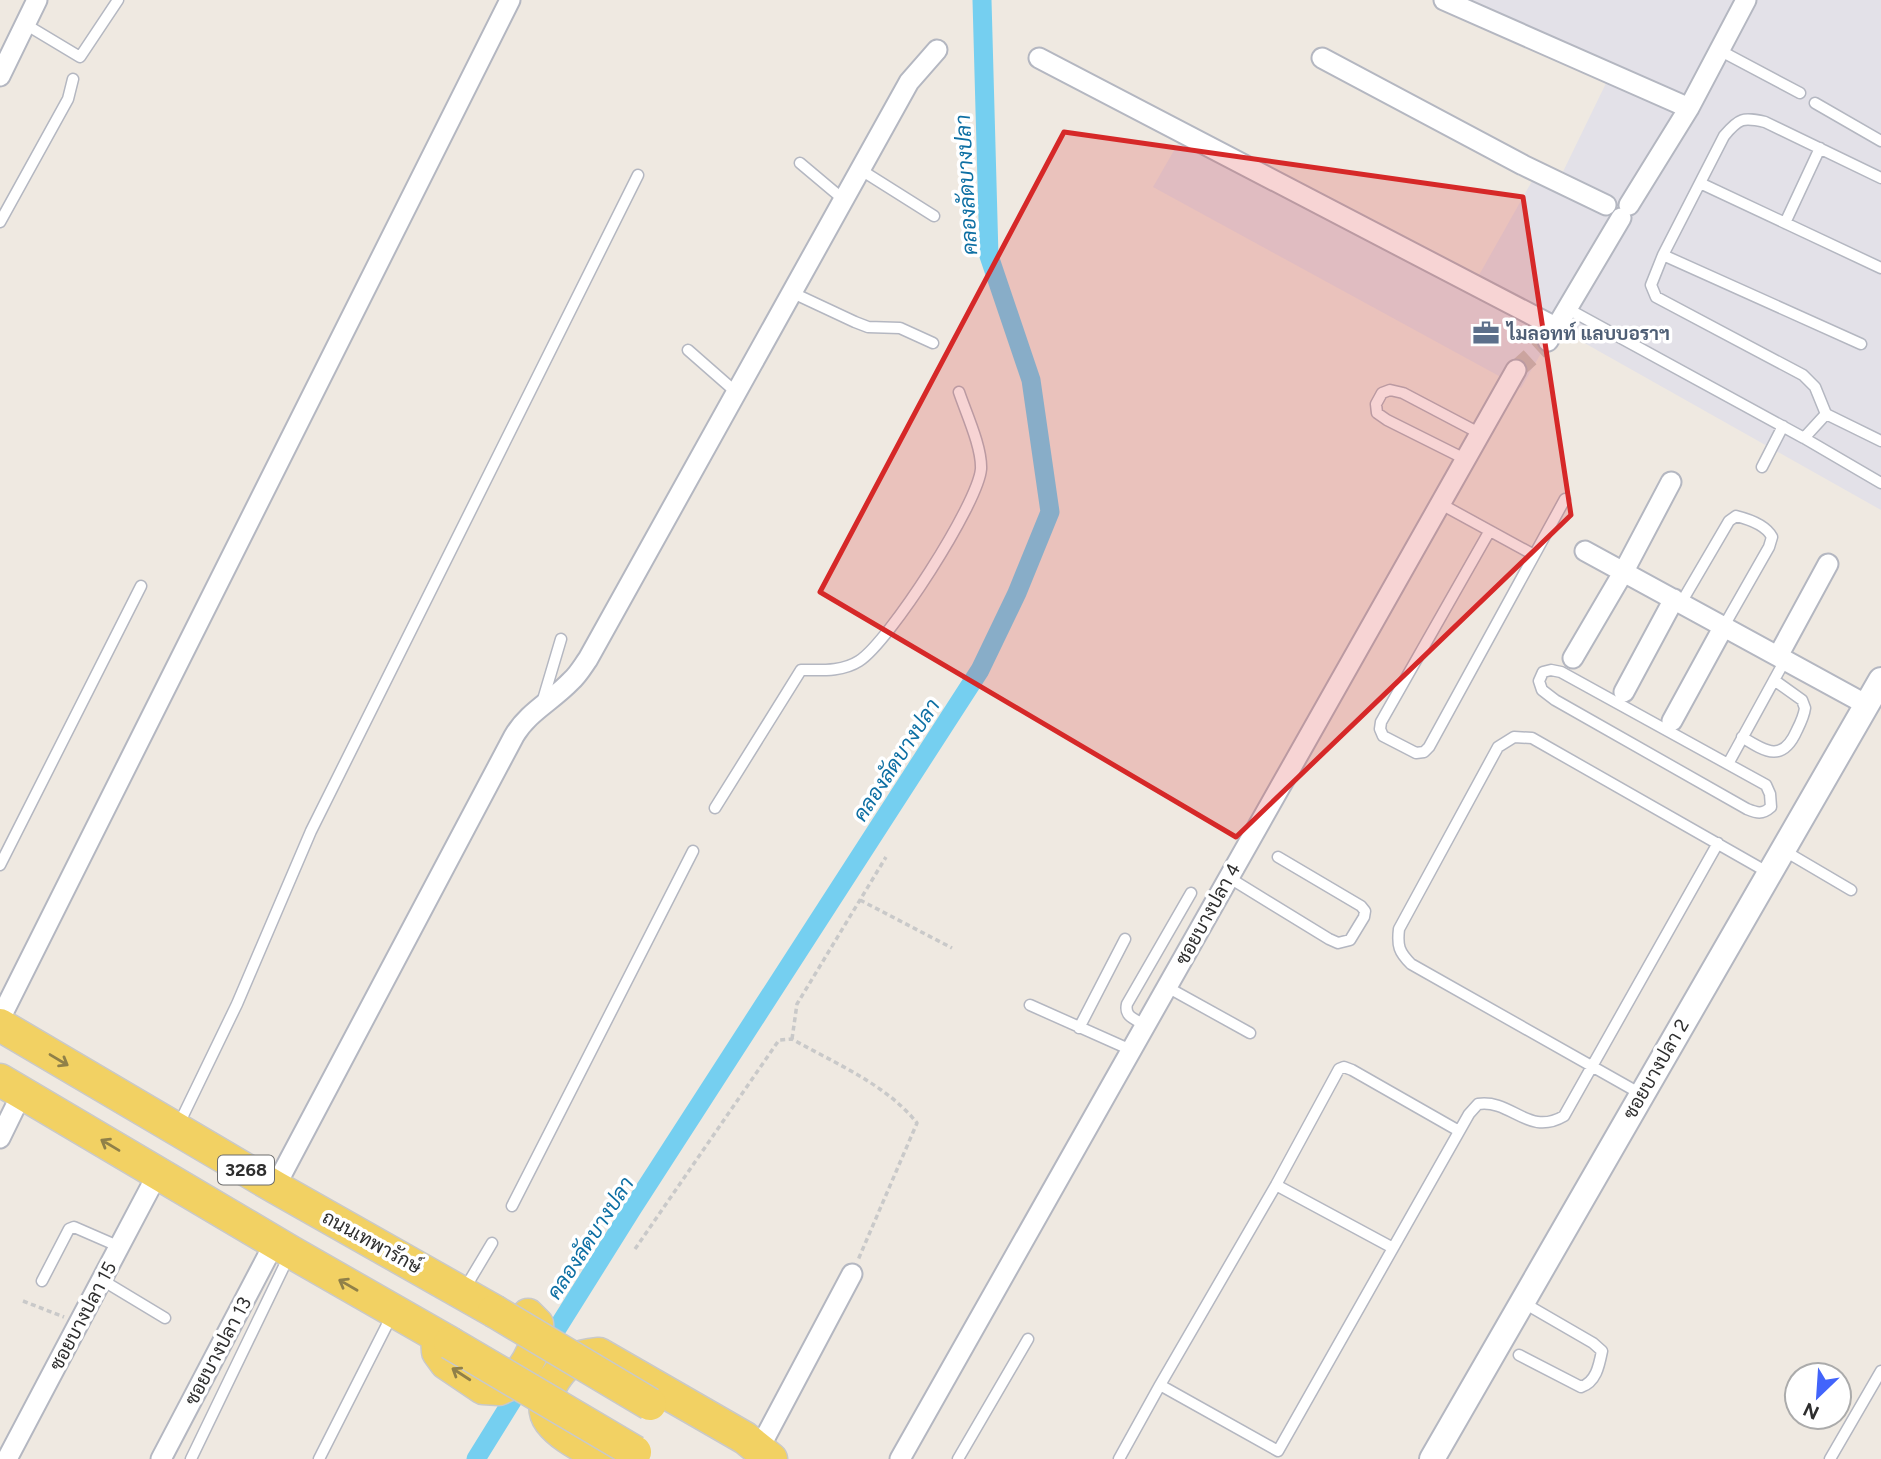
<svg xmlns="http://www.w3.org/2000/svg" width="1881" height="1459" viewBox="0 0 1881 1459" font-family="Figtree,Sarabun,sans-serif">
	<rect width="100%" height="100%" fill="#efe9e1"/>
	<!-- industrial -->
	<path fill="#e3e1e8" d="M1451 0H1881V510L1556 327 1521 388 1153 187 1184 133 1474 284 1536 174 1557 184 1610 75Z"/>
	<g fill="none" stroke-linecap="round" stroke-linejoin="round">
		<!-- canal -->
		<path stroke="#75cff0" stroke-width="19" d="M543 1351 632 1209 980 670 1017 593 1050 512 1031 380 989 256 982 0
			M476 1459 525 1380"/>
		<!-- minor-tunnel -->
		<path stroke="#c8c4bd" stroke-width="19" stroke-dasharray="19 10" stroke-linecap="butt" d="M1516 370 1548 341"/>
		<!-- service casing -->
		<g stroke="#b4b7c1" stroke-width="13">
			<path id="service" d="M25 24 80 57 118 0
				M1719 50 1800 93
				M1815 103 1881 141
				M800 163 844 200
				M861 170 934 216
				M1700 183 1881 268
				M0 222 68 99 73 79
				M1785 223 1820 148
				M1663 255 1861 344
				M793 293 855 322 868 327 900 328 933 343
				M1568 309 1804 438 1881 483
				M688 350 737 393
				M1826 414 1815 387 1803 375 1656 297 1651 285 1663 255 1724 136C1739 118 1743 117 1765 122L1881 178
				M1804 438 1826 414 1881 441
				M1465 459 1387 420 1377 413 1376 404 1382 393 1390 390 1403 393 1479 433
				M1762 467 1783 426
				M1439 503 1534 555
				M1489 532 1381 722 1380 729 1383 736 1416 753 1424 752 1429 747 1565 499
				M1681 603 1729 521 1736 516C1748 519 1766 525 1772 537L1769 547 1724 626
				M1551 670 1561 672 1766 785 1770 794 1771 807C1762 815 1757 813 1747 809L1555 700 1542 690 1539 681 1543 672Z
				M542 703 561 639
				M1742 737C1767 753 1783 762 1797 730 1801 722 1804 716 1805 708L1802 700 1774 680
				M1728 764 1785 660
				M715 808 801 670C820 670 842 672 859 661 889 642 978 504 981 469 982 447 966 413 959 392
				M1783 850 1851 890
				M0 865 141 586
				M1228 877 1329 939 1338 943 1350 940 1364 917 1365 911 1361 906 1278 857
				M1167 987 1250 1033
				M1030 1005 1131 1050
				M1145 1025C1135 1019 1124 1017 1127 1004L1191 893
				M1079 1028 1125 939
				M1641 1094 1411 964C1399 952 1397 946 1399 929L1498 747 1514 737 1532 738 1769 873
				M178 1126 237 1004 311 831 638 175
				M1276 1185 1393 1248
				M512 1206 693 851
				M102 1280 165 1318
				M42 1281 69 1229 74 1227 120 1247
				M464 1290 492 1243
				M1519 1355 1581 1387C1596 1382 1599 1366 1602 1351L1593 1343 1524 1303
				M1160 1385 1276 1185 1339 1069 1344 1067 1352 1070 1459 1131
				M191 1459 289 1256
				M319 1459 392 1315
				M958 1459 1028 1339
				M1119 1459 1160 1385 1278 1451 1469 1114 1478 1104C1512 1099 1528 1137 1564 1116L1718 843
				M1830 1459 1881 1371"/>
		</g>
		<!-- minor casing -->
		<g stroke="#b4b7c1" stroke-width="23">
			<path id="minor" d="M1444 0 1689 108
				M1039 58 1557 328
				M1322 58 1523 165 1606 205
				M0 76 37 0
				M1629 205 1689 108 1746 0
				M1548 341 1621 218
				M1585 551 1867 705
				M1778 656 1828 564
				M1573 658 1624 571 1671 482
				M1624 692 1674 599
				M1672 721 1724 626
				M0 1019 510 0
				M0 1138 22 1093
				M275 1187 514 736C528 712 552 701 571 681 578 675 583 666 588 659L909 82 937 50
				M759 1449 852 1274
				M7 1459 158 1173
				M161 1459 275 1242
				M900 1459 1516 370"/>
		</g>
		<!-- tertiary casing -->
		<g stroke="#b4b7c1" stroke-width="28">
			<path id="tertiary" d="M1432 1459 1881 680"/>
		</g>
		<!-- primary casing -->
		<g stroke="#c9c9c9" stroke-width="35">
			<path id="primary" d="M0 1025 275 1187 494 1311
				M0 1080 291 1252 450 1343
				M437 1336 438 1352 446 1363 483 1388 499 1389 514 1382 528 1361 538 1341 537 1324 528 1315
				M604 1459C587 1448 563 1438 550 1421 536 1403 556 1370 573 1360 581 1356 590 1355 599 1354L745 1438 771 1459"/>
		</g>
		<!-- path -->
		<path stroke="#c9c9c9" stroke-width="3.5" stroke-dasharray="5 3.5" stroke-linecap="butt" d="M860 900 952 948
			M792 1039 797 1004 886 857
			M635 1249 779 1040 792 1039C834 1063 886 1084 917 1123L858 1260
			M23 1301 64 1317"/>
		<!-- service -->
		<use href="#service" stroke="#fff" stroke-width="10"/>
		<!-- minor -->
		<use href="#minor" stroke="#fff" stroke-width="19"/>
		<!-- tertiary -->
		<use href="#tertiary" stroke="#fff" stroke-width="24"/>
		<!-- primary -->
		<use href="#primary" stroke="#f2d163" stroke-width="32"/>
		<!-- primary-bridge casing -->
		<g stroke="#c9c9c9" stroke-width="35" stroke-linecap="butt">
			<path id="primary-bridge" d="M494 1311 650 1404
				M450 1343 635 1452"/>
		</g>
		<!-- primary-bridge -->
		<use href="#primary-bridge" stroke="#f2d163" stroke-width="32"/>
	</g>
	<!-- one-way arrows -->
	<defs><path id="oneway-shaft" d="M-6 0H5M1.5-3L5.5 0L1.5 3" fill="none" stroke-width="1.6" stroke-linecap="round" stroke-linejoin="round" transform="scale(1.75)"/></defs>
	<g stroke="#908048">
		<use href="#oneway-shaft" transform="translate(59 1060) rotate(31)"/>
		<use href="#oneway-shaft" transform="translate(110 1145) rotate(-149)"/>
		<use href="#oneway-shaft" transform="translate(348 1285) rotate(-150)"/>
		<use href="#oneway-shaft" transform="translate(461 1374) rotate(-147)"/>
	</g>
	<!-- marked area -->
	<path fill="#d62828" fill-opacity="0.2" stroke="#d62828" stroke-width="5" stroke-linejoin="round" d="M1064 132 1523 197 1571 515 1236 837 820 592Z"/>
	<!-- icons -->
	<defs>
		<g id="office-bare" transform="scale(2.1)"><path d="M-6-3h4V-5.5h4V-3h4V5H-6ZM-1-4.5V-3h2v-1.5ZM-6 0V1H6V0Z" fill="#5c6f8a" stroke="#fff" stroke-width="2.5" paint-order="stroke"/></g>
	</defs>
	<g fill-rule="evenodd">
		<use href="#office-bare" x="1486" y="333"/>
	</g>
	<g text-anchor="middle" dominant-baseline="central" stroke-width="7" stroke-linejoin="round" paint-order="stroke">
		<!-- shield labels -->
		<rect fill="#fff" stroke="#6d6d6d" stroke-width="2" x="218" y="1155.5" width="56" height="29" rx="5"/>
		<g font-size="18" font-weight="bold" fill="#2e2e2e">
			<text x="246" y="1170">3268</text>
		</g>
		<!-- service labels -->
		<g font-size="19" font-weight="bold" fill="#4e5e75" stroke="#fff" text-anchor="start">
			<text x="1507" y="333">ไมลอทท์ แลบบอราฯ</text>
		</g>
		<!-- street labels -->
		<g font-size="19" fill="#2e2e2e" stroke="#fff">
			<text transform="translate(1208 914) rotate(-61)">ซอยบางปลา 4</text>
			<text transform="translate(1656 1069) rotate(-60)">ซอยบางปลา 2</text>
			<text transform="translate(372 1242) rotate(29)">ถนนเทพารักษ์</text>
			<text transform="translate(83 1316) rotate(-62)">ซอยบางปลา 15</text>
			<text transform="translate(218 1351) rotate(-62)">ซอยบางปลา 13</text>
		</g>
		<!-- water labels -->
		<g font-size="21" font-style="italic" fill="#0d6fa3" stroke="#fff">
			<text transform="translate(966 185) rotate(-93)">คลองลัดบางปลา</text>
			<text transform="translate(896 760) rotate(-57)">คลองลัดบางปลา</text>
			<text transform="translate(590 1238) rotate(-57)">คลองลัดบางปลา</text>
		</g>
	</g>
	<!-- north arrow -->
	<g transform="translate(1818 1396) rotate(205)"><circle r="33" fill="#ffffff" stroke="#ababab" stroke-width="2"/>
	<path d="M0-5L12 26L0 18L-12 26Z" fill="#4264fb"/>
	<text y="-10" font-size="19" font-weight="bold" text-anchor="middle" fill="#2e2e2e">N</text>
	</g>
</svg>
